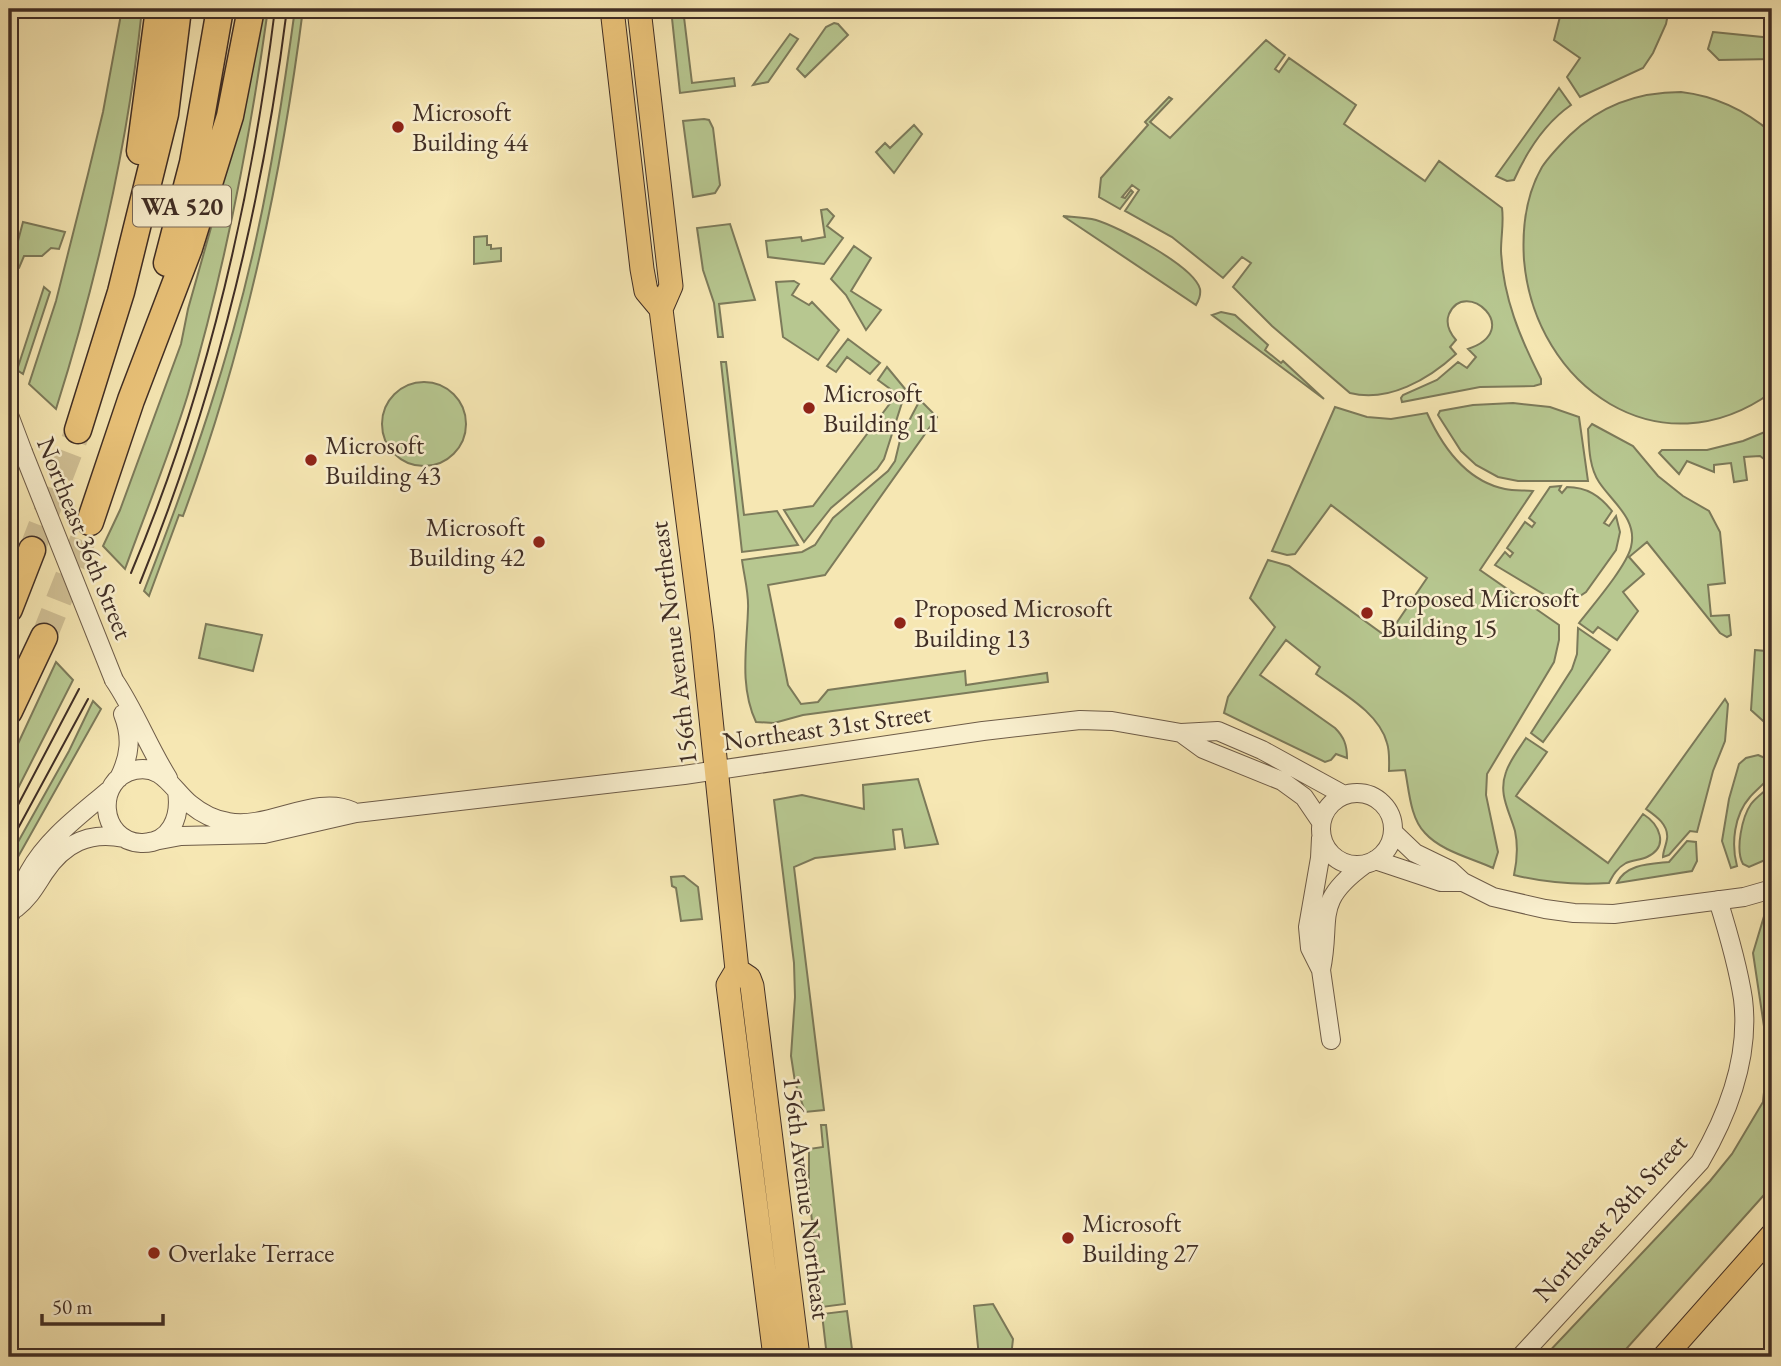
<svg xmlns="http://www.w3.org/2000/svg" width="1781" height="1366" viewBox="0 0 1781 1366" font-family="'EB Garamond',serif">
	<rect width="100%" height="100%" fill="#f6e7b3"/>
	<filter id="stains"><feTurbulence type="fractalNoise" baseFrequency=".00286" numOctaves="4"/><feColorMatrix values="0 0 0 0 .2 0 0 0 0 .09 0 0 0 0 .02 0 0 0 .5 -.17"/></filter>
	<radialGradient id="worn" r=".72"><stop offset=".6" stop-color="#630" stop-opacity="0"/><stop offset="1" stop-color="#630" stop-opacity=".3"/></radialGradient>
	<!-- green -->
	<path fill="#b7c790" stroke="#7c7a5a" stroke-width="2" d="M122 9H142C128 145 97 279 56 409L29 384 56 301 88 174 103 112Z
		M259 9H268C250 139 225 268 188 394 170 453 146 511 125 569L103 546 120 510 181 344 188 309 218 203 234 133Z
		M295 9H303C281 182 244 352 183 516L179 515 149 596 144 591C190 473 232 353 258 230 274 157 285 82 295 9Z
		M671 9H683L692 83 734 78 735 86 680 93Z
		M1562 9H1669L1666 24 1653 53 1643 68 1580 97 1567 77 1580 58 1554 40Z
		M834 23 838 24 848 35 805 77 797 69 826 27Z
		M1713 32 1772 38V59L1719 60 1708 49Z
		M790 34 798 39 768 82 753 85Z
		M1266 40 1285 55 1275 69 1279 72 1289 58 1356 105 1344 124 1425 181 1439 161 1502 208C1504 222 1501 236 1501 251 1503 297 1520 338 1541 379V384L1534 386 1480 387 1402 402 1401 398 1403 395 1437 380 1458 362 1467 368 1476 357 1468 349C1525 330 1465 277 1449 314 1445 324 1450 333 1456 340L1450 347 1456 354C1429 379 1388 403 1350 393L1272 326 1233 287 1251 263 1242 257 1223 278 1172 237 1125 211 1139 190 1132 185 1122 197 1125 198 1131 190 1133 192 1120 209 1099 197 1101 178 1148 125 1145 122 1169 97 1172 99 1150 122 1170 138Z
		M1559 88 1571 105C1545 123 1527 151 1514 180L1507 181 1496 176Z
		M1681 92C1716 96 1745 110 1772 133V392C1660 473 1535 387 1524 260 1522 229 1526 195 1542 167 1550 155 1560 145 1570 135 1601 105 1638 92 1681 92Z
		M704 119 709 120 713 128 720 185 715 193 693 197 683 121Z
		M914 125 922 134 894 173 876 152 885 143 890 148Z
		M827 209 834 216 827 226 843 238 824 264 768 257 766 241 801 237 802 241 825 237 821 210Z
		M1063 216C1074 217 1086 217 1096 220 1119 227 1194 266 1200 289 1201 295 1199 300 1196 305Z
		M23 222 65 232 59 249 51 248 42 256H24L19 268 10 270 9 240 18 241Z
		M730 224 755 300 719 304 723 337H718L714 303 703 270 697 228Z
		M487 236V245H491V249L501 248V261L474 264V237Z
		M854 246 871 258 851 291 881 310 866 330 846 295 831 279Z
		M794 281 799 284 792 295 809 305 812 302 839 330 818 360 783 337 776 282Z
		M44 287 50 292 23 374 17 370Z
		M1221 312 1235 315 1268 345 1265 350 1281 363 1283 361 1324 399 1212 315Z
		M848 339 880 363 870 374 847 357 836 372 827 366Z
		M721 362H726L744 515 777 511 798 545 742 552Z
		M887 367 906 390 884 459 877 469 831 508 804 542 784 510 813 506 897 394 878 380Z
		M382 424a42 42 0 1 1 84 0a42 42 0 1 1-84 0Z
		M920 400 937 417 825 575 768 585 788 685 801 704 818 702 828 690 965 671 966 685 1047 673 1048 682 803 715 774 723 756 722C739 686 747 646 748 609 749 593 744 576 742 560L802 552 815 545 833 518 888 471 895 461 901 436Z
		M1513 403 1550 407 1579 417 1588 481H1518L1498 477 1476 465 1461 451 1438 415 1440 411 1473 405Z
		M1335 407 1367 417 1391 419 1427 413C1442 446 1466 481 1505 489 1514 491 1524 490 1533 491L1480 570 1559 625V640L1554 662 1487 774 1486 795 1498 852 1493 868C1471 858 1441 851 1425 833 1410 818 1409 789 1405 770L1389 771C1389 763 1390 752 1387 743 1379 712 1340 692 1316 674L1320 667 1286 640 1260 675 1335 728C1344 737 1347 745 1347 758L1336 754 1331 760 1325 762 1224 713 1228 697 1275 627 1250 598 1268 560 1289 566 1387 637 1427 578 1331 505 1295 554 1287 555 1272 551Z
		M1592 424 1633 446 1658 476 1683 496 1709 511 1720 532 1725 583 1708 585 1711 616 1729 615 1731 635 1727 637 1720 633 1647 542 1629 557 1644 574 1623 592 1638 611 1617 640 1598 627 1593 633 1579 623C1593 605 1626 567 1631 547 1638 519 1612 502 1599 482 1589 467 1589 446 1588 429Z
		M1772 429V462H1768L1760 456 1744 457 1747 480 1734 482 1731 463 1714 465V472L1687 461 1679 474 1659 453 1662 450H1707L1743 441Z
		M1561 486 1559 490 1562 493 1567 487C1587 487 1600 496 1612 511L1604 523 1609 526 1616 516 1620 532 1616 550 1586 592 1571 602 1555 601 1495 565 1505 552 1510 557 1513 553 1507 548 1525 522 1532 527 1535 523 1529 518 1550 487Z
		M206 624 262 635 253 671 199 658Z
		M1578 628 1610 650 1543 742 1531 733 1572 669 1577 654Z
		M1755 650 1766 651 1764 719 1772 720V729L1751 710Z
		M56 662 73 680 9 806V763Z
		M1725 699 1728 704 1725 741 1713 771 1697 832 1690 831 1669 855 1663 857C1663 851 1666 846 1667 839 1669 825 1656 816 1646 809Z
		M93 701 101 709 9 873V858L69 751Z
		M1526 738 1547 752 1516 796 1608 863 1643 814C1659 824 1670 846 1647 857 1641 860 1633 860 1626 863 1617 868 1613 875 1609 883 1576 885 1546 883 1514 875 1517 861 1518 845 1515 831 1509 810 1498 794 1506 772 1510 760 1519 749 1526 738Z
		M1758 755 1772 761V773C1766 783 1757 789 1750 797 1734 815 1731 844 1737 866L1731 868 1722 841 1729 799 1739 764 1746 758Z
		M918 779 938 844 905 848 902 829 893 830 895 849 815 858 794 867 824 1110 805 1112 795 1082 791 1056 795 997 794 963 774 800 802 795 864 809 863 785Z
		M1772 784V857L1749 867 1743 864C1735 850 1742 817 1751 804 1757 796 1766 791 1772 784Z
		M1687 841 1696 842 1697 861 1692 871 1617 883C1626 864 1650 864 1669 862Z
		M684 876 698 887 702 919 681 921 676 888 672 886 671 877Z
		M1772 909V1186L1619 1357H1544L1710 1181 1732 1154 1763 1102 1768 1053 1753 953 1765 913Z
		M821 1125H826L845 1304 822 1307 809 1195V1149L823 1147Z
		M993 1304 1013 1339 1011 1357H979L974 1306Z
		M847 1311 853 1357H827L822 1314Z"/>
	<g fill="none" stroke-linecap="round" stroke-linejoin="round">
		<!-- highway-tunnel -->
		<path stroke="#d2c297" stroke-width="26" stroke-dasharray="26 13" stroke-linecap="butt" d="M32 550 78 430
			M44 637 90 522"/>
		<!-- minor casing -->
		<g stroke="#6e5c48" stroke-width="20">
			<path id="minor" d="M9 415 23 452
				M114 680C135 711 148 746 168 778
				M1181 733 1203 749 1282 781 1304 797 1321 822
				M119 778C130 756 132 737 123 714
				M177 791C181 816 171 844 141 843 99 841 94 779 135 770 162 764 172 789 190 804 201 813 214 820 228 822 268 830 316 794 352 811
				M1321 829a36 36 0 1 1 72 0a36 36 0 1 1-72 0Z
				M1393 832 1415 853 1450 870 1463 882 1493 897 1545 909 1574 913 1614 914 1744 897 1772 889
				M1321 838 1320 858 1308 927 1310 948 1321 970 1331 1040
				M149 842 181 836 264 834 356 813 684 775 983 731 1080 720 1112 721 1181 733 1218 731 1262 750 1344 795
				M1375 860 1441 882H1463
				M16 908C29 898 35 887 44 873 64 843 89 831 124 838
				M9 917C17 903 21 886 29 872 47 839 80 815 108 791
				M1321 970C1332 918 1312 903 1364 865
				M1520 1357 1700 1162C1728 1114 1750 1056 1743 999 1738 966 1728 932 1718 900"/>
		</g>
		<!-- major casing -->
		<g stroke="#402e25" stroke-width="25">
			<path id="major" d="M612 9 642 269 646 291 661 309 702 632 737 970 728 985 775 1357
				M639 9 671 286 661 309
				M737 970 749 978 752 986 798 1357
				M1664 1357 1772 1235"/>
		</g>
		<!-- highway casing -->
		<g stroke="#402e25" stroke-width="29">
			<path id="highway" d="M140 151 159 9
				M167 263 193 163 220 9
				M78 430 121 292 165 114 178 9
				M90 522 131 400 189 248 230 116 251 9
				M9 609 32 550
				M9 711 44 637"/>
		</g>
		<!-- minor -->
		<use href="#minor" stroke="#f9efce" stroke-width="18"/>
		<!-- major -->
		<use href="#major" stroke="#ebc47a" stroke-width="23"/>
		<!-- highway -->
		<use href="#highway" stroke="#ebc47a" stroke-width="26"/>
		<!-- tram -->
		<path stroke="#402e25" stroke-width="2" d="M131 573C207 393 251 202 275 9
			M140 583C215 398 262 207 287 9
			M9 822 79 689
			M9 845 88 699"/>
		<!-- minor-bridge casing -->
		<g stroke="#6e5c48" stroke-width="20" stroke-linecap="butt">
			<path id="minor-bridge" d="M23 452 114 680"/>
		</g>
		<!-- minor-bridge -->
		<use href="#minor-bridge" stroke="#f9efce" stroke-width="18"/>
	</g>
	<!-- markers -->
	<g fill="#8f2418" stroke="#f9efce" stroke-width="2.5">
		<circle cx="398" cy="127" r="7"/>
		<circle cx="809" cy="408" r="7"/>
		<circle cx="311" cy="460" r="7"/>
		<circle cx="539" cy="542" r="7"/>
		<circle cx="1367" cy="613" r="7"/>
		<circle cx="900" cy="623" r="7"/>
		<circle cx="1068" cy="1238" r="7"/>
		<circle cx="154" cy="1253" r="7"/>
	</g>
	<g text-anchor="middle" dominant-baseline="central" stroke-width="5" stroke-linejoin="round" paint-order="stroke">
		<!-- shield labels -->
		<rect fill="#f9efce" stroke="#786858" stroke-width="2" x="133" y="185.5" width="98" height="41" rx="5"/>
		<g font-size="24" font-weight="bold" fill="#402e25">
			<text x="182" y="206">WA 520</text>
		</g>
		<!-- poi labels -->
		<g font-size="26" fill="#402e25" stroke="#f9efce" text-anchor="start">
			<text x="412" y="112">Microsoft<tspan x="412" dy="30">Building 44</tspan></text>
			<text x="823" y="393">Microsoft<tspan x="823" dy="30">Building 11</tspan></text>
			<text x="325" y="445">Microsoft<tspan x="325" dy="30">Building 43</tspan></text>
			<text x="525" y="527" text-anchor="end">Microsoft<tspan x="525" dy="30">Building 42</tspan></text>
			<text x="1381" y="598">Proposed Microsoft<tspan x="1381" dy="30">Building 15</tspan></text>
			<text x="914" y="608">Proposed Microsoft<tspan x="914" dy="30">Building 13</tspan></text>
			<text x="1082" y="1223">Microsoft<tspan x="1082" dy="30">Building 27</tspan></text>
			<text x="168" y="1253">Overlake Terrace</text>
		</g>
		<!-- street labels -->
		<g font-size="26" fill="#402e25" stroke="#f9efce">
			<text transform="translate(85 538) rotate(68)">Northeast 36th Street</text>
			<text transform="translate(673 643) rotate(-97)">156th Avenue Northeast</text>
			<text transform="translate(827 727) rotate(-8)">Northeast 31st Street</text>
			<text transform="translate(807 1198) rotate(83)">156th Avenue Northeast</text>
			<text transform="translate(1610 1218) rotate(-48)">Northeast 28th Street</text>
		</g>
	</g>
	<!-- margin -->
	<rect width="1781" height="1366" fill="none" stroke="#f6e7b3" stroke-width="35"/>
	<rect x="10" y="10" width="1760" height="1345" fill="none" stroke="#402e25" stroke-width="3.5"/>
	<rect x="18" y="18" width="1746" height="1331" fill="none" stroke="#402e25" stroke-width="2"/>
	<!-- scale -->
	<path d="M42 1314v10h121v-10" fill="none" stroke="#402e25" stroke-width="3.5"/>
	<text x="52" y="1314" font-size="21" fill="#402e25" stroke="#f9efce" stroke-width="5" paint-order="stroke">50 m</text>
	<rect width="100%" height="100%" filter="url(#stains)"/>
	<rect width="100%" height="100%" fill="url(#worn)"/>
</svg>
